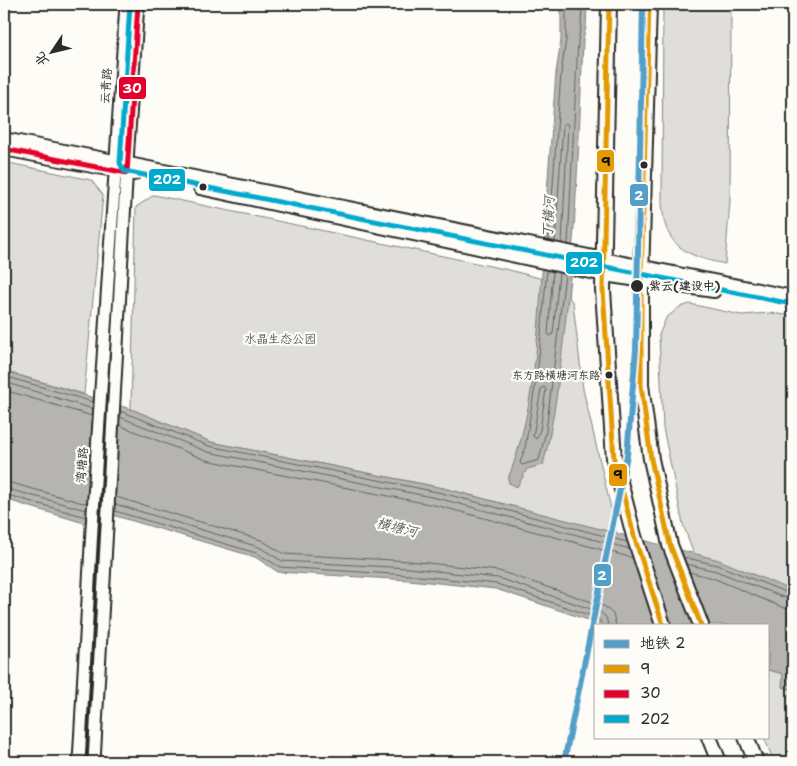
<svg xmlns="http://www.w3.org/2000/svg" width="797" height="766" viewBox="0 0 797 766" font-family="'Shantell Sans','LXGW WenKai TC',sans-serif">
	<rect width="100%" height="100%" fill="#fdfcf7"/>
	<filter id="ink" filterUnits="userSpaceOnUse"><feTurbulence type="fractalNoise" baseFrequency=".02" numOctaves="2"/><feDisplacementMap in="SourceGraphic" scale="10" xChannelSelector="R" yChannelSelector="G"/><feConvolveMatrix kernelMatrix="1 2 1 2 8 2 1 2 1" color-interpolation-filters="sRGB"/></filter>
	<g filter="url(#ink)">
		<!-- green -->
		<path fill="#dfdeda" stroke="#858482" d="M663 4H731L730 201 725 264C701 259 675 253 666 227 663 220 663 211 662 203Z
			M4 162 91 180 103 195 84 394 4 371Z
			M154 195 509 270 551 281 563 288 573 303 583 389 617 534 443 488 211 442 131 409 136 207Z
			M690 304 741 315 771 313 793 316V762H774L764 737H768V625H719L683 524 663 428 659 335 666 318 680 307Z"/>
		<!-- water -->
		<path fill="#b5b4b1" stroke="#7e7d7b" d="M561 4H587L586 27 583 40C579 138 576 237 564 334 559 379 554 422 543 465L527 469 517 487 509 483 508 479C537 405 539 319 544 240 547 184 552 128 556 73L561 40Z
			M4 371 131 409 211 442 443 488 719 560 793 591V690L782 687 783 674 768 670V625H603L496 589 409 580 278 572 255 557 109 514 84 523 4 499Z"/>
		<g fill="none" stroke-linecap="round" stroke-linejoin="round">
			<!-- shore -->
			<path stroke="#626261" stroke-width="1" d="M549 240 561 73 566 40V4
				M555 242 563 125 566 123 568 125 562 243
				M568 244 578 40 581 27 582 4
				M547 270 538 367 525 448 520 463 522 465 539 460 546 431 565 274
				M553 272 548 334 550 336 553 334 559 273
				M4 376 93 402
				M4 382 93 409
				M544 387 546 389 540 430 536 439 533 436 541 389Z
				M4 390 92 416
				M120 411 209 446 442 493 627 542
				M120 417 208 452 441 499 630 549
				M119 425 206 460 439 506 633 558
				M4 481 83 503 87 502
				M4 488 86 510
				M4 494 86 517
				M116 497 261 540 284 554 410 561 499 571 604 606 613 614 616 625
				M115 504 259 547 282 561 409 568 498 578 600 612 606 617 608 625
				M115 511 256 553 280 567 409 575 497 584 598 618 602 625
				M683 557 717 565 793 595
				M686 564 716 571 793 601
				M689 572 713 578 784 608 793 609"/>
			<!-- tertiary casing -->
			<g stroke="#2b2b2b" stroke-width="15">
				<path id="tertiary" d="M79 762 92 528 126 4
					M94 762 128 146 138 4"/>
			</g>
			<!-- secondary casing -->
			<g stroke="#2b2b2b" stroke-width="16">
				<path id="secondary" d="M4 139 793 297
					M4 149 134 174
					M200 188 604 275 714 291"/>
			</g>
			<!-- primary casing -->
			<g stroke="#2b2b2b" stroke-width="18">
				<path id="primary" d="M609 4 603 290 614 459 634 536 663 625
					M649 4 641 277V385L651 459 670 545 701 625
					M709 737 719 762
					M746 737 756 762"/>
			</g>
			<!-- tertiary -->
			<use href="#tertiary" stroke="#fdfcf7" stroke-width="11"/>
			<!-- secondary -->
			<use href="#secondary" stroke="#fdfcf7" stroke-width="12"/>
			<!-- primary -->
			<use href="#primary" stroke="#fdfcf7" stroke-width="14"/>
			<!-- bus-1 casing -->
			<g stroke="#fdfcf7" stroke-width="9">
				<path id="bus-1" d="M609 4 603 290 614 459 634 536 663 625
					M649 4 641 277V385L651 459 670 545 701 625"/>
			</g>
			<!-- bus-2 casing -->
			<g stroke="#fdfcf7" stroke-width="9">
				<path id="bus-2" d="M4 149 127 173
					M127 173 138 4"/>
			</g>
			<!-- bus-3 casing -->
			<g stroke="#fdfcf7" stroke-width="9">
				<path id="bus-3" d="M130 4 120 163 124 171 792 304"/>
			</g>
			<!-- bus-1 -->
			<use href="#bus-1" stroke="#e39a04" stroke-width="5"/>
			<!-- bus-2 -->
			<use href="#bus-2" stroke="#e4002b" stroke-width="5"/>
			<!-- bus-3 -->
			<use href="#bus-3" stroke="#00a9ce" stroke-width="5"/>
			<!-- metro-1 casing -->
			<g stroke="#fdfcf7" stroke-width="10">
				<path id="metro-1" d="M564 762 627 455 636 349 643 4"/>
			</g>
			<!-- metro-1 -->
			<use href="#metro-1" stroke="#529fc9" stroke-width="6"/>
		</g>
	</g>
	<!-- markers -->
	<g fill="#2b2b2b" stroke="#fdfcf7" stroke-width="2">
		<circle cx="644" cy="165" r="4.5"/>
		<circle cx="203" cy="187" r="4.5"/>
		<circle cx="637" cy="286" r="7"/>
		<circle cx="609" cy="375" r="4.5"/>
	</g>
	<g text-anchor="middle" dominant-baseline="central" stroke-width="4.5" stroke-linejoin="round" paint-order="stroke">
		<!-- bus labels -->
		<g font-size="11" fill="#2b2b2b" stroke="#fdfcf7" text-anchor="end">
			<text x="600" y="375">东方路横塘河东路</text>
		</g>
		<!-- street labels -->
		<g font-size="12" fill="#2b2b2b" stroke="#fdfcf7">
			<text transform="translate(106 86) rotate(-86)">云青路</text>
			<text transform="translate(82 465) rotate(-86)">湾塘路</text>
		</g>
		<!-- stop labels -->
		<g font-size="12" font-weight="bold" fill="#2b2b2b" stroke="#fdfcf7" text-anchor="start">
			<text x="649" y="286">紫云(建设中)</text>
		</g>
		<!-- park labels -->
		<g font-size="12" fill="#585857" stroke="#fdfcf7">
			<text x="280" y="339">水晶生态公园</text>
		</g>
		<!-- water labels -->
		<g font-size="14" font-style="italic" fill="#5b5b5a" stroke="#fdfcf7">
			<text transform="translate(548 217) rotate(-87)">丁横河</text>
			<text transform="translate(397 527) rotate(14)">横塘河</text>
		</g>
	</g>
	<g stroke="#fdfcf7" stroke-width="2">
		<rect x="118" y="76" width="29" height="24" rx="5" fill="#e4002b"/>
		<rect x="596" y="149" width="19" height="24" rx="5" fill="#e39a04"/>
		<rect x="148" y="168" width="38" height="24" rx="5" fill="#00a9ce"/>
		<rect x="629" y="183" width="20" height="24" rx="5" fill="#529fc9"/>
		<rect x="565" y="251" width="38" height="24" rx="5" fill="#00a9ce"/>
		<rect x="608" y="463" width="20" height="24" rx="5" fill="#e39a04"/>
		<rect x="593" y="563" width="19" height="24" rx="5" fill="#529fc9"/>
	</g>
	<g font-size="14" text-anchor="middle" font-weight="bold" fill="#fff">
		<text x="132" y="93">30</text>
		<text x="167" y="184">202</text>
		<text x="639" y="200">2</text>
		<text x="584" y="267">202</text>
		<text x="602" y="580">2</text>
	</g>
	<g font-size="14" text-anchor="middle" font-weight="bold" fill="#111">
		<text x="606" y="166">9</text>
		<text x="618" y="479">9</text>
	</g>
	<!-- margin -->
	<rect width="797" height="766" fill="none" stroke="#fdfcf7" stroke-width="20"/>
	<rect x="10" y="10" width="777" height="746" fill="none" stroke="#2b2b2b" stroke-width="2" filter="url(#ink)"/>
	<!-- legend -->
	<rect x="594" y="624" width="175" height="115" fill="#fdfcf7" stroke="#a9a8a5"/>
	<rect x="604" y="640" width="25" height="8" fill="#529fc9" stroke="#a9a8a5"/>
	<text x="640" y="648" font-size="15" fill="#2b2b2b">地铁 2</text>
	<rect x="604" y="665" width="25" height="8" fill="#e39a04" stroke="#a9a8a5"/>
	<text x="640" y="674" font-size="15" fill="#2b2b2b">9</text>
	<rect x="604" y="690" width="25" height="8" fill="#e4002b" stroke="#a9a8a5"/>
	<text x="640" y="698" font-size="15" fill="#2b2b2b">30</text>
	<rect x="604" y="715" width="25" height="8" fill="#00a9ce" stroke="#a9a8a5"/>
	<text x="640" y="724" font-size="15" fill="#2b2b2b">202</text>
	<!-- north arrow -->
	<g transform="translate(52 52) rotate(235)" stroke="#fdfcf7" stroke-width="4" paint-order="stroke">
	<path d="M0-4L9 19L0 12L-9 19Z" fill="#2b2b2b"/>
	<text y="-8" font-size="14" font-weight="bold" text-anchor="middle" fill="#2b2b2b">北</text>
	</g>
</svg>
